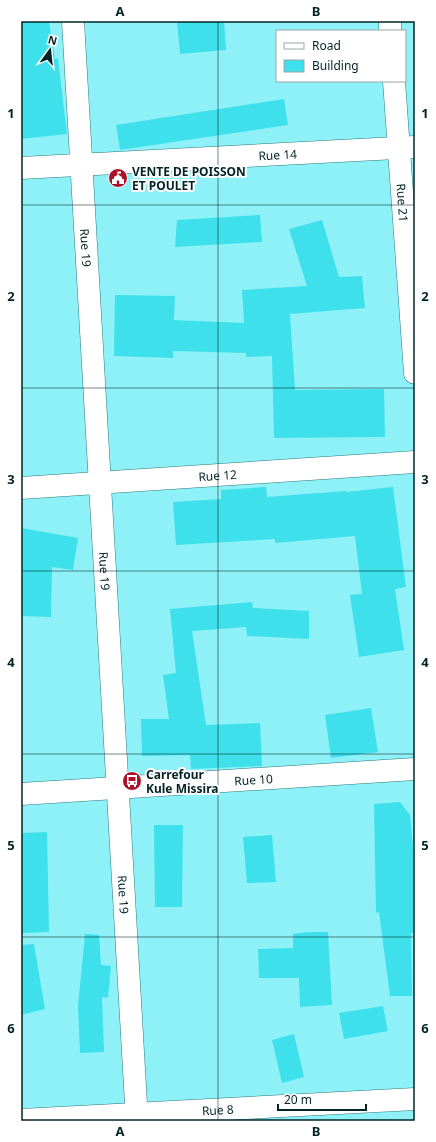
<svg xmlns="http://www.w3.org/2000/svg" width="436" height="1142" viewBox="0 0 436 1142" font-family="'Noto Sans',sans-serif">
	<rect width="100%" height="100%" fill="#8ef1f8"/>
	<!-- building -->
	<path fill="#3ee0eb" d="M21 21H49L55 59 58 58 67 134 21 139Z
		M177 21H224L226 50 180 54Z
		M284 99 288 125 120 150 116 125Z
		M260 215 262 242 175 247 177 220Z
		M322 220 339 277 362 276 365 308 290 314 295 390 384 389 385 437 274 438 272 356 246 357V353L173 351V358L114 356 115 295 175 296 174 320 244 323 242 290 307 286 289 229Z
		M266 487 267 497 346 491V492L393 487 406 587 395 589 404 650 359 657 350 595 362 594 355 536 275 543V539L176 545 173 502 221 499V490Z
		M21 528 78 538 73 570 52 567 51 617 21 616Z
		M252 602 253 608 309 611V639L247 636 246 627 192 631 206 725 260 723 262 766 191 769 190 755 142 756 141 719H169L163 675 176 673 170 609Z
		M371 708 378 752 331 758 325 715Z
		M400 802 410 815 415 867V933H411L412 996H390L379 912 376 913 374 804Z
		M154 825H183L182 907H155Z
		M47 832 49 932 21 933V833Z
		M272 835 276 882 247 883 243 837Z
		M308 932H328L332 1005 300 1007 299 978H259L258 949 293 948V934Z
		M85 934 99 935 101 965 111 966 108 998 102 997 104 1052 80 1053 78 1006Z
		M34 944 45 1009 21 1015V945Z
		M383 1006 388 1031 344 1039 339 1013Z
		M294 1034 304 1077 282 1083 272 1040Z"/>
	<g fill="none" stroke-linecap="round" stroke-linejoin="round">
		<!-- minor casing -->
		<g stroke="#2b797e" stroke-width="23">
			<g id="minor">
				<path id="s1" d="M73 21 137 1121"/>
				<path d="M390 21V31"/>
				<path id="s2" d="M394 81 415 373"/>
				<path id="s3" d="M21 488 415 462"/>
				<path id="s4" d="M21 794 415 769"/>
				<path id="s5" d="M21 1120 415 1099"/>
			</g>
		</g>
		<!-- tertiary casing -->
		<g stroke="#2b797e" stroke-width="23">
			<g id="tertiary">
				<path id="s6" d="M21 168 415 147"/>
			</g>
		</g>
		<!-- minor -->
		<use href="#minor" stroke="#fff" stroke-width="22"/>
		<!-- tertiary -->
		<use href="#tertiary" stroke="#fff" stroke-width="22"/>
	</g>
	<!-- grid -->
	<path fill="none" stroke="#032426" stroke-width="1" stroke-opacity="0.55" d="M218 21V1121M21 205H415M21 388H415M21 571H415M21 754H415M21 937H415"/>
	<!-- icons -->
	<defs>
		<g id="civic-disc" transform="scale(1)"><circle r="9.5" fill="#a91329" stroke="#fff"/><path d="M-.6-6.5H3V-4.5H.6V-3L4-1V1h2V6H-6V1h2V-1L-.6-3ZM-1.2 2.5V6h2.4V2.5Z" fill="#fff"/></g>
		<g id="bus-disc" transform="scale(1)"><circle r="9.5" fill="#a91329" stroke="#fff"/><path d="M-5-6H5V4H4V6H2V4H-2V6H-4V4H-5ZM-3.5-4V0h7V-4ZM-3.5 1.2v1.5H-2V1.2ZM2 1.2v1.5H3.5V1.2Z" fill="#fff"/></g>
	</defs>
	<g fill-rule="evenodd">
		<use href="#civic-disc" x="118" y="178"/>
		<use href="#bus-disc" x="132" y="781"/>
	</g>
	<g text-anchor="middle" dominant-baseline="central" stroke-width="4" stroke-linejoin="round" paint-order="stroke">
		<!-- street labels -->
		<g font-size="12" fill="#032426" stroke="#fff">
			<text stroke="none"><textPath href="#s6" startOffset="257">Rue 14</textPath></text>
			<text stroke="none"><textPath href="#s2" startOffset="122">Rue 21</textPath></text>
			<text stroke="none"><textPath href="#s1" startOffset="227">Rue 19</textPath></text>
			<text stroke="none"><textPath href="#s3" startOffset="197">Rue 12</textPath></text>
			<text stroke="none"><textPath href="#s1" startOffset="551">Rue 19</textPath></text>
			<text stroke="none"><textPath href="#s4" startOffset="233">Rue 10</textPath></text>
			<text stroke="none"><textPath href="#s1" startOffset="875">Rue 19</textPath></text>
			<text stroke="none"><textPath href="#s5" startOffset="197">Rue 8</textPath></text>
		</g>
		<!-- poi labels -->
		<g font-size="12" font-weight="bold" fill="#032426" stroke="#fff" text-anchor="start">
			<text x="132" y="171">VENTE DE POISSON<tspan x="132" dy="14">ET POULET</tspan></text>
			<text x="146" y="774">Carrefour<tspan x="146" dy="14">Kule Missira</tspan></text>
		</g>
	</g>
	<!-- border -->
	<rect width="436" height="1142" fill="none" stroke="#ffffff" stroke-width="44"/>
	<!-- legend -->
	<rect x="276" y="30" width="130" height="52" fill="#ffffff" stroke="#9aa7a8"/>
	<rect x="284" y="43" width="20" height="6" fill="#ffffff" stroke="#9aa7a8"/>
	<text x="312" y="50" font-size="12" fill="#032426">Road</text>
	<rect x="284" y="60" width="20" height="12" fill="#3ee0eb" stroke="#9aa7a8"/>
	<text x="312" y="70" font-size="12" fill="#032426">Building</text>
	<!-- north arrow -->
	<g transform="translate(50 50) rotate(15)" stroke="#ffffff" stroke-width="3" paint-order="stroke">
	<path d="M0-3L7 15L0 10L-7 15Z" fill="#032426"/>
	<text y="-6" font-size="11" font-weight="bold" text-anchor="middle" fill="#032426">N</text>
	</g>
	<!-- scale -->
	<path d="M278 1104v6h88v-6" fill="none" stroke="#032426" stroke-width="2"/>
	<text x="284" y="1104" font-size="12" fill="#032426" stroke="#ffffff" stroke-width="3" paint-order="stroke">20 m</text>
	<rect x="22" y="22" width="392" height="1098" fill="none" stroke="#032426" stroke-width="1.5"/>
	<g font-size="13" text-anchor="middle" font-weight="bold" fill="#032426">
		<text x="120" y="16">A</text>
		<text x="316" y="16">B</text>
		<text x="11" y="118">1</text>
		<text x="425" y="118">1</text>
		<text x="11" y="301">2</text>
		<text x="425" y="301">2</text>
		<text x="11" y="484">3</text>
		<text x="425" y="484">3</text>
		<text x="11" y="667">4</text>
		<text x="425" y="667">4</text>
		<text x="11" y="850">5</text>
		<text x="425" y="850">5</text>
		<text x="11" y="1033">6</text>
		<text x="425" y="1033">6</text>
		<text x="120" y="1136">A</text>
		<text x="316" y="1136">B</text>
	</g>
</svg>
